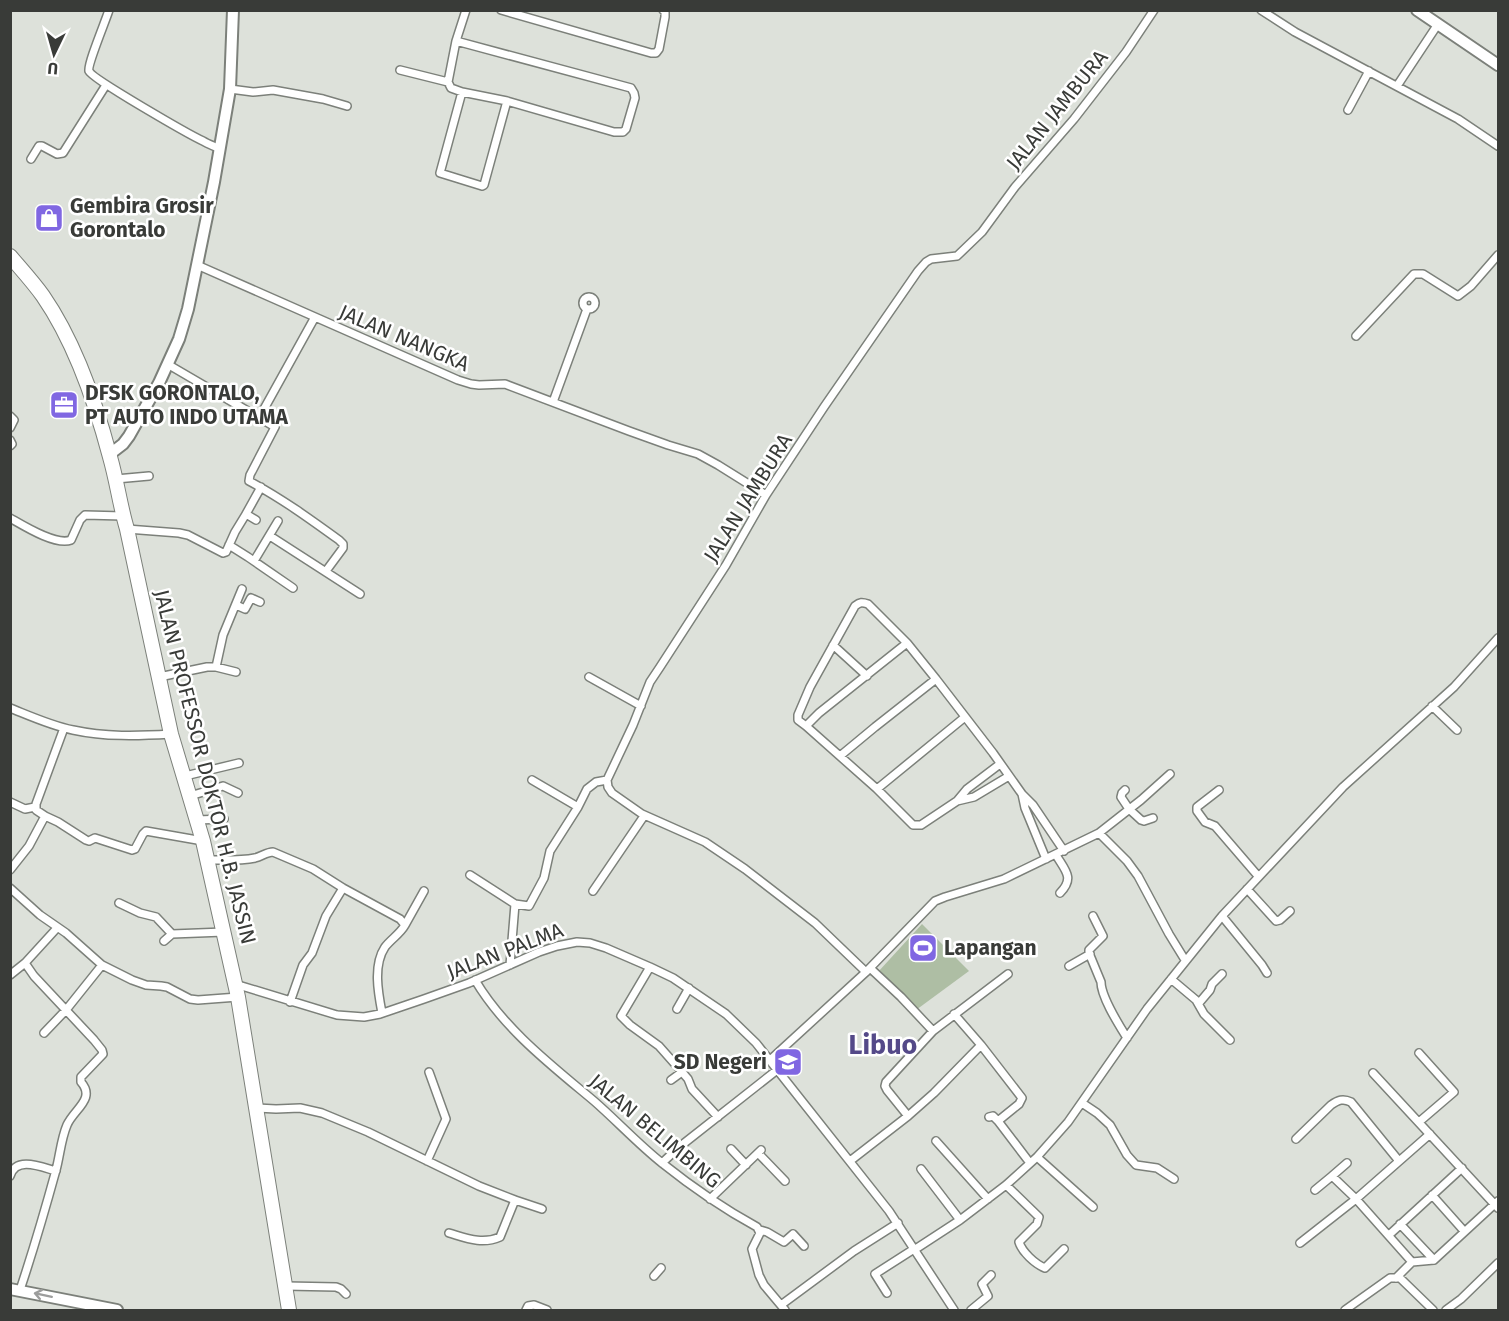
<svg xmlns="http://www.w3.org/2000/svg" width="1509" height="1321" viewBox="0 0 1509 1321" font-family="'Fira Sans',sans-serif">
	<rect width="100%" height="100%" fill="#dde1da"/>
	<!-- green -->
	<path fill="#aebea4" d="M922 924 969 971 916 1010 878 972Z"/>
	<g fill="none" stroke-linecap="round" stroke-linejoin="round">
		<!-- street casing -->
		<g stroke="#7c807a" stroke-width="10">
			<path id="street" d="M109 10C106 20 87 65 89 71 92 79 190 135 203 141 208 144 214 146 220 149
				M501 10 651 53H656L659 49 665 17V12L663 10
				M1261 10 1295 32 1458 119 1498 146
				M456 41 631 88 634 93 635 98 626 129 623 132H614L507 101 462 92 451 88 448 82 456 41 466 10
				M400 70 448 82
				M1397 86 1438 24
				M230 89 253 92 273 90 323 99 347 106
				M462 92 440 173 482 186 484 185 507 101
				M1348 110 1369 71
				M31 159 39 146H42L57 154 63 153 106 85
				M197 265 458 380 471 384 479 385 505 384 629 431 668 445 698 454 718 465 766 495
				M583 303a6 6 0 1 1 12 0a6 6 0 1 1-12 0Z
				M1356 336 1414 274H1423L1458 296 1471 286 1498 255
				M169 365 275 427 250 475 249 481C281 498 310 519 339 540L343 544V548L326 571
				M553 402 587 309
				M264 409 315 317
				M10 416 14 420 10 428
				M10 440 12 444 10 446
				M116 479 149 476
				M10 518C24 526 56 546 71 540L80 520 85 515 123 516
				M256 520 246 514 261 487
				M127 529 179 533 188 535 223 553 226 552 235 532 246 514
				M270 536 360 594
				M229 545 248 557 293 588
				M254 561 278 521
				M236 605 245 609 251 598 260 602
				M833 645 867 676
				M216 667 223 635 242 589
				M159 677 207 667H216L236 672
				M589 677 641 706
				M936 679 907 643 819 713 806 726 877 789 913 825H921L957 801 974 797 1009 776
				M1432 706 1457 730
				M10 708C30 716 52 726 73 730 105 737 138 736 171 734
				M806 726 798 720V715L810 687 855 606C860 602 862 602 868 604L907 643
				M840 756 875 727 936 679 993 753 1022 794 1033 805 1064 851
				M185 776 239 763
				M532 780 578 807
				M877 789 965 717
				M1125 790 1122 793 1121 797 1129 809 1141 820 1144 821 1153 818
				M1219 790 1197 807V811L1205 822 1215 826 1258 876
				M1022 794 1025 808 1046 859
				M190 796 223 786 238 793
				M957 801 967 789 1000 764
				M10 802 25 809 35 807
				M45 816 58 822 86 840 89 841 95 838 132 850 135 849 143 834 146 831 203 841
				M197 820 224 819
				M1099 833 1141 800 1170 774
				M1056 855C1065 870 1075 878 1060 893
				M207 860C223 860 240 861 255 858 262 856 267 852 273 852L313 869 343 888 400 919 405 925C400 934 391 939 385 947 373 965 378 992 382 1013
				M10 870 29 846 45 816 36 810V804L64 728
				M470 875 515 904 529 906 544 878 550 851 578 807 587 789 596 782 607 780
				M10 888 40 915 66 933 102 965 132 980 146 985 161 986 167 987 190 999 198 1000 238 997
				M1247 889 1276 921 1280 920 1290 911
				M593 891 644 816
				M119 903 140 913 156 917 172 934
				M1093 916 1103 936 1089 950V953L1101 982C1101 997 1119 1025 1127 1038
				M1222 916 1262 965 1267 973
				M405 925 424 891
				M164 941 172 934 224 932
				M510 965 515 904
				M1069 966 1090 954
				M650 967 621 1016 630 1025 659 1046 682 1072
				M870 968 901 997 933 1031
				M866 972 815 923 745 869 705 842 642 814 612 793 608 787 607 780 633 725 650 682 660 667 726 565 766 495 824 407 918 271 926 262 931 259 957 256 982 232 1015 187 1074 119 1126 52 1154 10
				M10 975 25 963
				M1171 979 1196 1000 1204 1014 1230 1040
				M475 980C504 1029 551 1065 594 1101 617 1121 638 1144 662 1163 692 1187 724 1209 757 1227L760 1233 752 1249 759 1275 764 1285 785 1310
				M235 984 337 1015 364 1017 380 1014 424 999 469 983 539 952 557 946 577 942 590 943 606 948 650 967 673 978 726 1014 756 1043 889 1211 954 1310
				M290 1002 303 965 312 953 326 916 343 888
				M1199 1003 1210 990 1212 984 1222 974
				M677 1009 689 988
				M954 1014 981 1045 1022 1098 1019 1104 998 1121 1030 1163
				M44 1033 66 1010 102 965
				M770 1060 866 972 935 901 945 897 1004 879 1099 833 1127 861 1138 876 1169 934 1185 960
				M1373 1073 1498 1208
				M671 1080 682 1072 688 1079 692 1089 718 1117
				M1082 1103 1097 1113 1110 1125 1127 1155 1136 1165 1157 1168 1174 1179
				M257 1108 276 1109 300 1108 322 1113 368 1132 479 1186 515 1200 542 1209
				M908 1116 887 1090 885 1086 886 1082 933 1031 1008 974
				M989 1117 993 1116 998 1121
				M1419 1122 1454 1092 1419 1053
				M1296 1139 1331 1105C1338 1100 1343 1098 1351 1102L1399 1161
				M936 1141 988 1199
				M731 1149 746 1165
				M758 1153 785 1181
				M1037 1157 1093 1207
				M427 1161 446 1119 429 1072
				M850 1161 908 1116 934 1093 981 1045
				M662 1163 678 1148 777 1070
				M921 1169 960 1220
				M10 1176C16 1156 41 1167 56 1171
				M1332 1176 1347 1163
				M1006 1185 1039 1217 1037 1224 1019 1242C1022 1252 1035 1264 1045 1268L1064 1249
				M1315 1190 1332 1176 1356 1199 1412 1262
				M1432 1195 1464 1231
				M710 1199 761 1150
				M1400 1224 1434 1260
				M760 1230 767 1232 784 1242 793 1234 804 1246
				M449 1233C466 1238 482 1245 500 1237L515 1200
				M1389 1235 1462 1168
				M1300 1243 1356 1199 1430 1134
				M914 1250 960 1220 1006 1185 1037 1157 1068 1122 1147 1009 1222 916 1343 787 1454 687 1498 638
				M654 1276 661 1268
				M1396 1278 1412 1262 1434 1260 1498 1201
				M286 1286 336 1287 341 1289 346 1294
				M20 1290C33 1251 45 1210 56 1170 60 1155 61 1139 67 1125 74 1109 96 1099 81 1082V1077L103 1054 102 1050 94 1040 34 976 25 963 57 928
				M887 1293 875 1274 914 1249
				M781 1305 854 1251 898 1223
				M526 1310 528 1306 534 1305 547 1310
				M971 1310 988 1296 982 1284 991 1275
				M1345 1310 1390 1278H1400L1433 1310
				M1446 1310 1461 1299 1498 1263"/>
		</g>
		<!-- secondary casing -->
		<g stroke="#7c807a" stroke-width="14">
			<path id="secondary" d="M110 454 123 444 129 436 159 383 179 339 188 309 214 182 230 89 233 10
				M10 1289 117 1310"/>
		</g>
		<!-- primary casing -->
		<g stroke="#7c807a" stroke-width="14">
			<path id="primary" d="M1417 10 1498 65"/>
		</g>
		<!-- highway casing -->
		<g stroke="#7c807a" stroke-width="16">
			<path id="highway" d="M10 256C21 269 33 282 43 296 74 341 96 404 110 457 117 481 120 506 127 529L171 734 203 841 238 997 289 1310"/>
		</g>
		<!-- street -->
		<use href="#street" stroke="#fff" stroke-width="7"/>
		<!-- secondary -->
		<use href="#secondary" stroke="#fff" stroke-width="10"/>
		<!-- primary -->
		<use href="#primary" stroke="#fff" stroke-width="10"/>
		<!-- highway -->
		<use href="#highway" stroke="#fff" stroke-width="14"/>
	</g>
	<!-- one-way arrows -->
	<defs><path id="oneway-shaft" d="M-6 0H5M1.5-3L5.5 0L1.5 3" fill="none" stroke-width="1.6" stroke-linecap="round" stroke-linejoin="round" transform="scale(1.5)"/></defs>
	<use stroke="#9c9d9c" href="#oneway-shaft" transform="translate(43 1295) rotate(-168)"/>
	<!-- icons -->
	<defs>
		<g id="shop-square" transform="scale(1.5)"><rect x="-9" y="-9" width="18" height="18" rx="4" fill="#8067e2" stroke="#fff"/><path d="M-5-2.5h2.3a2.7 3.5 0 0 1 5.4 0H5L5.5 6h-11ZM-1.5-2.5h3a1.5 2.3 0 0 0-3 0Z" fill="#fff"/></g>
		<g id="office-square" transform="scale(1.5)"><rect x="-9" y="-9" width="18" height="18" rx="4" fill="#8067e2" stroke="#fff"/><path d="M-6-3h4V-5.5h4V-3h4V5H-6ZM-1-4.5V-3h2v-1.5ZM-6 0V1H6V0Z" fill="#fff"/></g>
		<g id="stadium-square" transform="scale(1.5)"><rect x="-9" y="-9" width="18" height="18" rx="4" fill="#8067e2" stroke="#fff"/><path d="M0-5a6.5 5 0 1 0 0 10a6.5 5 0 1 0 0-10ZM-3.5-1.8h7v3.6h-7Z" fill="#fff"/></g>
		<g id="school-square" transform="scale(1.5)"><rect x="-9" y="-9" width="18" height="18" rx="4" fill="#8067e2" stroke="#fff"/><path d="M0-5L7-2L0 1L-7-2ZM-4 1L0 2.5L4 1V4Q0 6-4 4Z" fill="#fff"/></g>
	</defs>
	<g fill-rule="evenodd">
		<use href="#shop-square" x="49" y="218"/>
		<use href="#office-square" x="64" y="405"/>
		<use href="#stadium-square" x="923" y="948"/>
		<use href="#school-square" x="788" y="1062"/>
	</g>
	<g text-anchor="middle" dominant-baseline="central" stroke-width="5" stroke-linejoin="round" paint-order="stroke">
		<!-- street labels -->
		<g font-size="21" fill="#393b38" stroke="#fff">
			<text transform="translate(1057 110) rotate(-51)">JALAN JAMBURA</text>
			<text transform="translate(404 338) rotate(23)">JALAN NANGKA</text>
			<text transform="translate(748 498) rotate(-58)">JALAN JAMBURA</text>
			<text transform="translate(205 767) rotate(76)">JALAN PROFESSOR DOKTOR H.B. JASSIN</text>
			<text transform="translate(505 951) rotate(-21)">JALAN PALMA</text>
			<text transform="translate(655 1131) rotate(40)">JALAN BELIMBING</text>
		</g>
		<!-- poi labels -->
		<g font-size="21" font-weight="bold" fill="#393b38" stroke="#fff" text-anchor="start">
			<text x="70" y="206">Gembira Grosir<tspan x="70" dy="24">Gorontalo</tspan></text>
			<text x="85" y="393">DFSK GORONTALO,<tspan x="85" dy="24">PT AUTO INDO UTAMA</tspan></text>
			<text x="944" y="948">Lapangan</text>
			<text x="767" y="1062" text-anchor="end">SD Negeri</text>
		</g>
		<!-- district labels -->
		<g font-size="27" font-weight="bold" fill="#544988" stroke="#fff">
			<text x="883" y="1045">Libuo</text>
		</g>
	</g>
	<!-- border -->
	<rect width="1509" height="1321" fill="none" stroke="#393b38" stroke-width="24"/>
	<!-- north arrow -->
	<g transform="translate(54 54) rotate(185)" stroke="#ffffff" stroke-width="4.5" paint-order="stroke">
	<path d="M0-4.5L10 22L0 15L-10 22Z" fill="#393b38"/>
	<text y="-9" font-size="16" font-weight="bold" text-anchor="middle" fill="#393b38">U</text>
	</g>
</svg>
